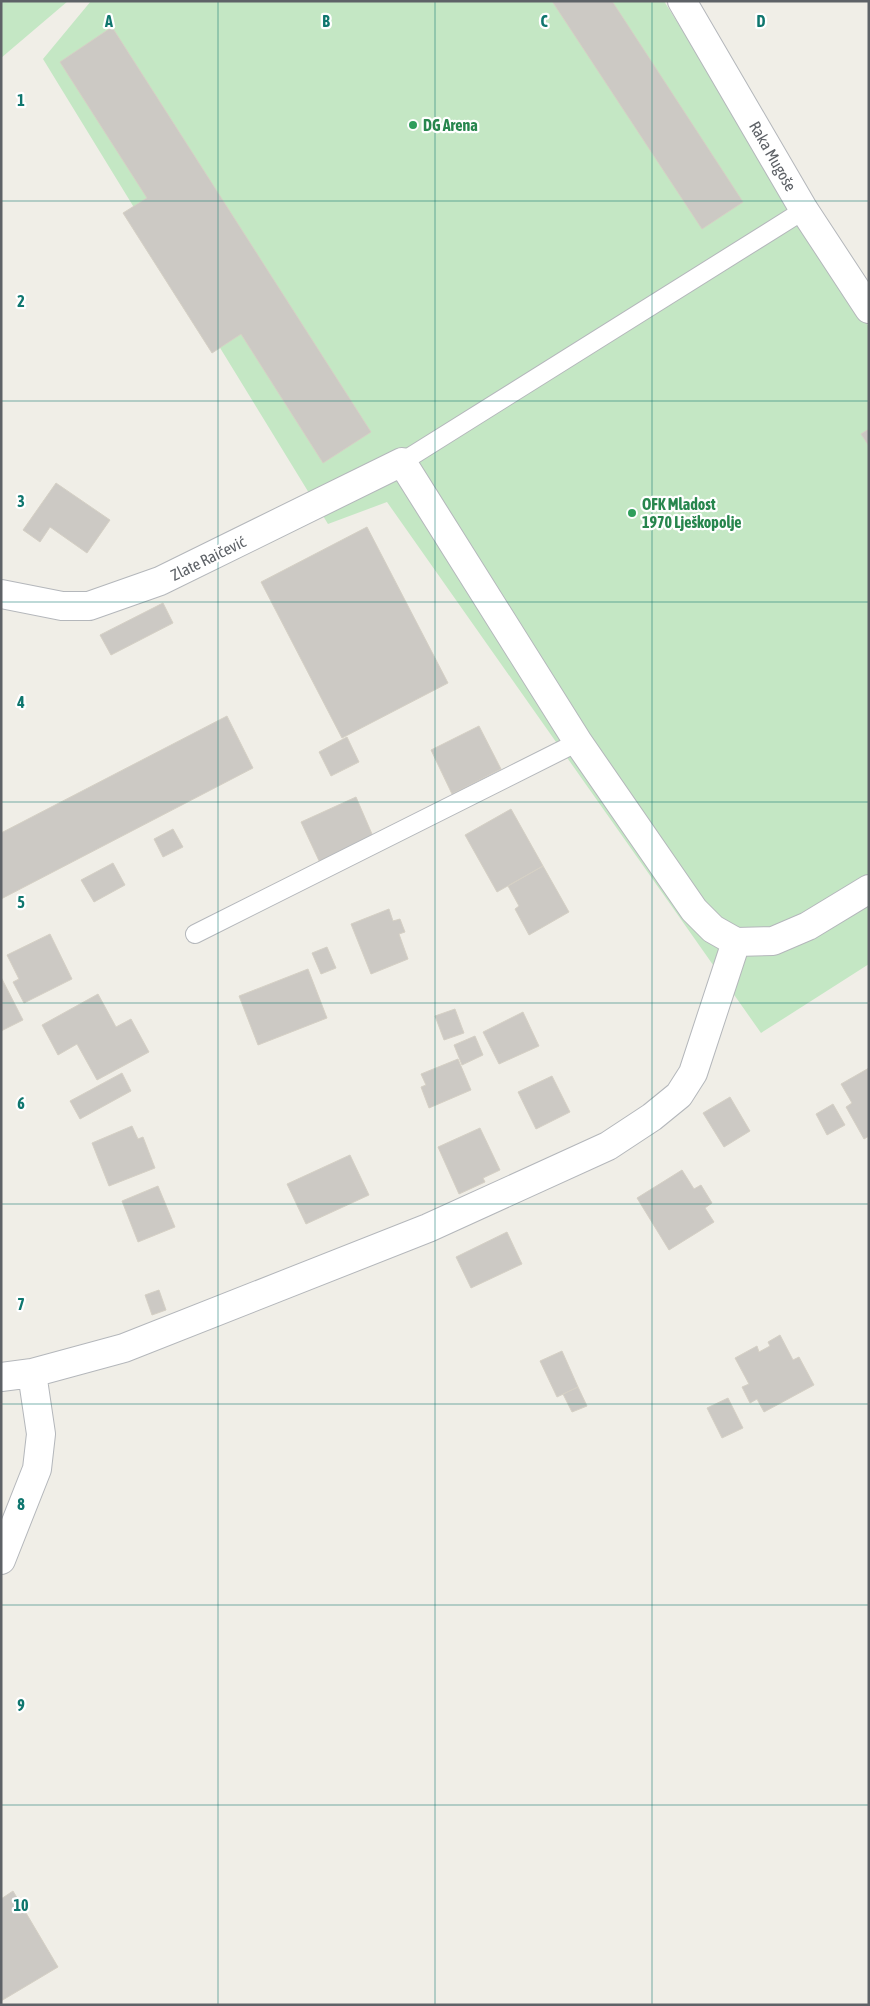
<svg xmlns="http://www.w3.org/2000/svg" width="870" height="2006" viewBox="0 0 870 2006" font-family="'Asap Condensed',sans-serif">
	<rect width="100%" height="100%" fill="#f0eee7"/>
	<!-- green -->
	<path fill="#c4e7c4" d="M1 1H68L1 58Z
		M91 1H664L869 327V964L761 1033 387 502 328 524 43 59Z"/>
	<!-- building -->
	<path fill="#ccc9c4" stroke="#d5d0c5" d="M552 1H612L743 202 702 229Z
		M112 27 371 432 323 463 241 334 212 353 123 213 147 198 60 62Z
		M869 429V446L861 434Z
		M56 483 110 520 87 553 50 527 40 542 23 530Z
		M367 527 448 683 342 738 261 582Z
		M163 603 173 623 111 655 100 635Z
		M227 716 253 768 1 899V833Z
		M479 726 501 769 452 794 431 750Z
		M347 737 359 762 331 776 319 752Z
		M356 797 375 841 321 865 301 822Z
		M511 809 543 866 497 892 465 835Z
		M173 829 183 847 163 857 154 839Z
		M113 863 125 885 94 902 81 880Z
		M543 866 569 912 529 935 515 909 519 906 508 886Z
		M389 909 393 921 400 919 405 932 399 934 408 959 371 974 351 924Z
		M50 934 72 979 24 1003 13 982 19 979 7 955Z
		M327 947 336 968 321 974 312 953Z
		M308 969 327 1018 258 1045 239 996Z
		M1 977 23 1020 1 1031Z
		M98 994 116 1027 131 1019 149 1052 97 1080 77 1044 58 1055 42 1025Z
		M455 1009 464 1033 444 1040 435 1016Z
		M523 1012 539 1046 499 1064 483 1032Z
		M475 1036 483 1055 462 1065 454 1045Z
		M458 1059 471 1090 429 1108 421 1087 426 1085 421 1074Z
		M869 1068V1136L864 1139 846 1107 852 1103 841 1084Z
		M122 1073 131 1091 80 1119 70 1101Z
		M552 1076 570 1112 536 1129 518 1092Z
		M730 1097 750 1131 724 1147 703 1113Z
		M833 1104 845 1125 827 1135 816 1114Z
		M132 1126 138 1139 143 1137 155 1168 109 1186 92 1143Z
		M480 1128 500 1170 483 1178 485 1182 459 1194 438 1147Z
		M350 1155 369 1195 306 1224 287 1184Z
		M682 1170 694 1189 701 1185 712 1203 705 1208 714 1222 669 1250 637 1198Z
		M158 1186 175 1227 138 1242 122 1201Z
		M507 1232 522 1264 471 1288 456 1257Z
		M159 1290 166 1310 152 1315 145 1295Z
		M780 1335 793 1360 799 1357 814 1385 764 1412 757 1399 750 1403 742 1387 749 1384 735 1358 757 1346 759 1352 770 1346 768 1342Z
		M562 1351 578 1387 557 1397 540 1361Z
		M578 1387 587 1406 572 1412 563 1394Z
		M728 1398 743 1428 722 1438 707 1408Z
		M13 1891 58 1967 1 2001V1899Z"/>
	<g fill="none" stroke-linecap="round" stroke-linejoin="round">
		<!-- service casing -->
		<g stroke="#b4b7bb" stroke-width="20">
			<path id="service" d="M402 462 804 210
				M195 934 578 742"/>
		</g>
		<!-- minor casing -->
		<g stroke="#b4b7bb" stroke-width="30">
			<path id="minor" d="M682 1 804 210 869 309
				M1 594 62 606H89L160 581 402 462 578 742 694 910 713 929 736 942 773 941 808 926 869 889
				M1 1377 32 1373 124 1348 428 1228 608 1146 652 1117 679 1095 693 1073 736 942
				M1 1560 37 1469 41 1434 32 1373"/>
		</g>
		<!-- service -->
		<use href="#service" stroke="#fff" stroke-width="18"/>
		<!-- minor -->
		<use href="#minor" stroke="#fff" stroke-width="28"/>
	</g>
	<!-- grid -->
	<path fill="none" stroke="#0f766e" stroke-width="1" stroke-opacity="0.55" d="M218 1V2005M435 1V2005M652 1V2005M1 201H869M1 401H869M1 602H869M1 802H869M1 1003H869M1 1204H869M1 1404H869M1 1605H869M1 1805H869"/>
	<!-- markers -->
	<g fill="#2e9e5b" stroke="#fff" stroke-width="2">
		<circle cx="413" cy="125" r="5"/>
		<circle cx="632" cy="513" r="5"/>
	</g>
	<g text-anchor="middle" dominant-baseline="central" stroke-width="4.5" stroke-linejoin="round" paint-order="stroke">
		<!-- leisure labels -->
		<g font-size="16" font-weight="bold" fill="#27864d" stroke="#fff" text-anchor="start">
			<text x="423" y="125">DG Arena</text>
			<text x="642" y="504">OFK Mladost<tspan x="642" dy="18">1970 Lješkopolje</tspan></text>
		</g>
		<!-- street labels -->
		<g font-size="16" fill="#5e6267" stroke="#fff">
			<text transform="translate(773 156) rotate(60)">Raka Mugoše</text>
			<text transform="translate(208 558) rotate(-26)">Zlate Raičević</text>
		</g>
	</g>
	<g font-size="16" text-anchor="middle" font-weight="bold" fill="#0f766e" stroke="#fff" stroke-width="4.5" stroke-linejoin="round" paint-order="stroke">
		<text x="109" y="27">A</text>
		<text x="326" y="27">B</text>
		<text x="544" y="27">C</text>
		<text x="761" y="27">D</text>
		<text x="21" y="106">1</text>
		<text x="21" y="307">2</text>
		<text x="21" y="507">3</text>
		<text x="21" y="708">4</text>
		<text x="21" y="908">5</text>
		<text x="21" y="1109">6</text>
		<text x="21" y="1310">7</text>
		<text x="21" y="1510">8</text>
		<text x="21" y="1711">9</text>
		<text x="21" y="1911">10</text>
	</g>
	<!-- border -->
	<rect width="870" height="2006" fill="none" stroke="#5e6267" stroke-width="5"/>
</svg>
